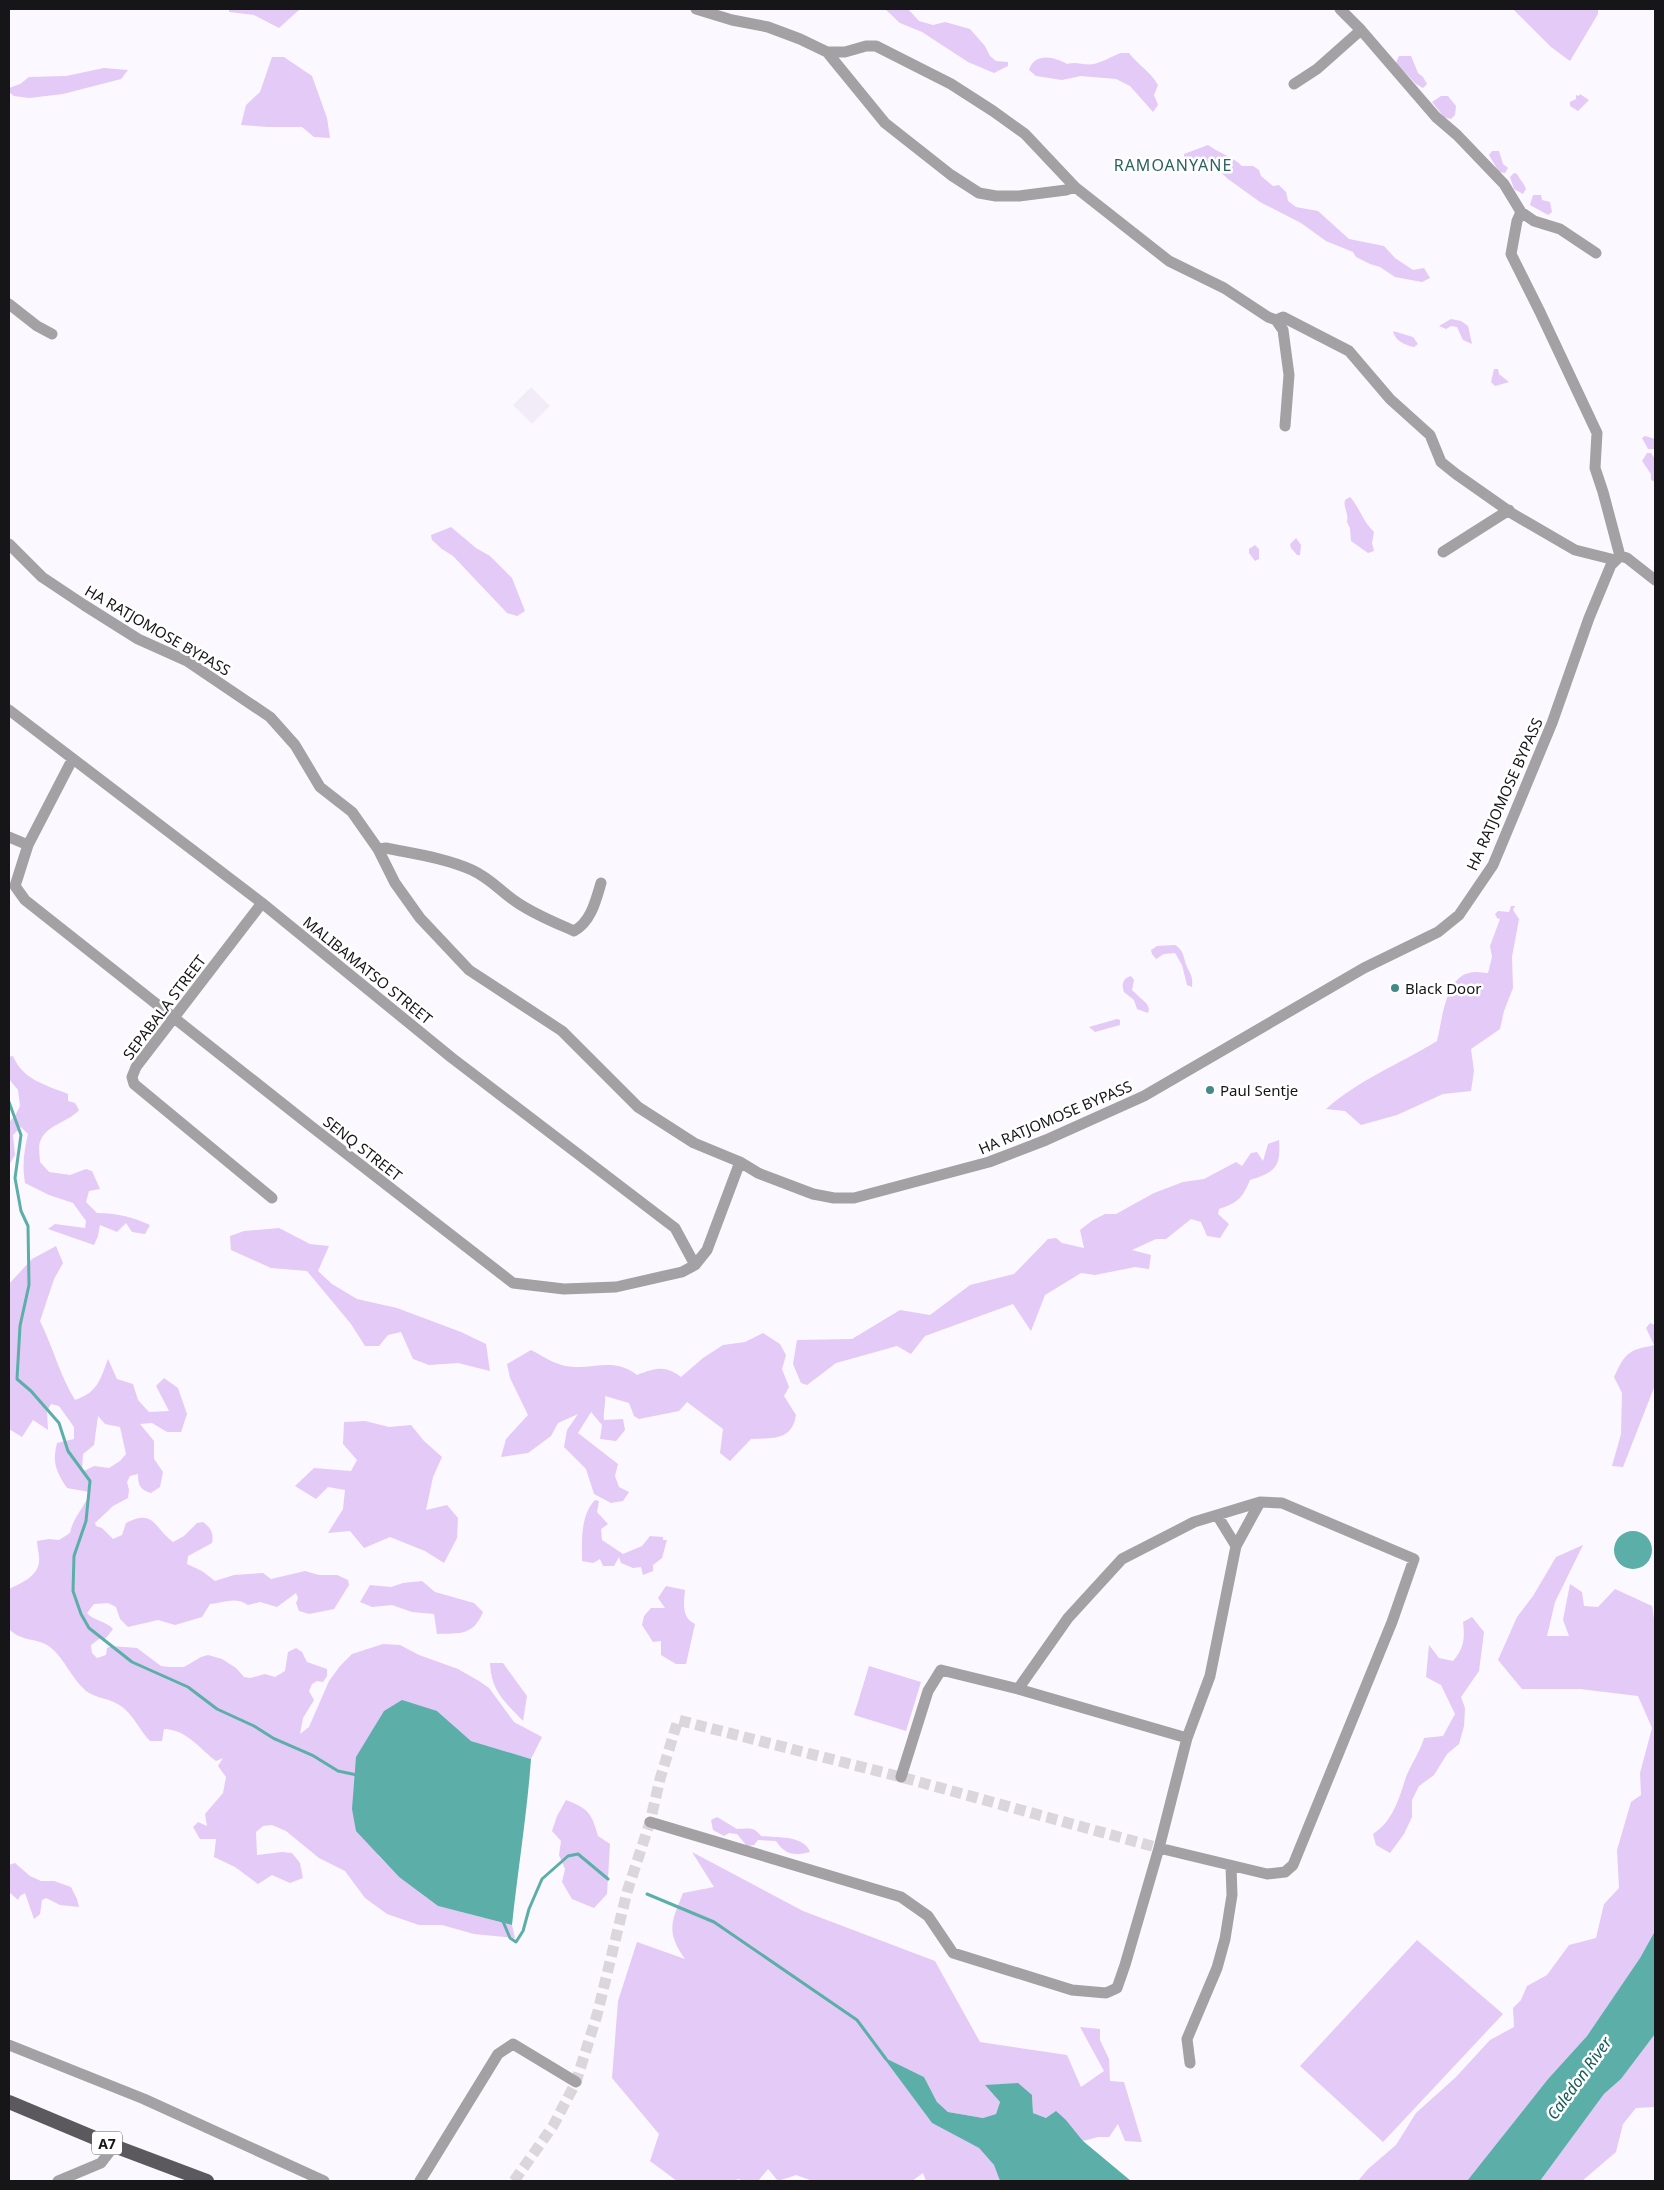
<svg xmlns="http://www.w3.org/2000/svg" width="1664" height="2190" viewBox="0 0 1664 2190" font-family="'Noto Sans',sans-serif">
	<rect width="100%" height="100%" fill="#fcf8ff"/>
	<!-- built -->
	<path fill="#f2ebf8" d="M531 387 550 406 532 424 513 405Z"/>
	<!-- green -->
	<path fill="#e4caf6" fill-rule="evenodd" d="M229 9H300L279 28 254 15 229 12Z
		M885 9H908L919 21 933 25 945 22 970 29 985 46 990 56 996 61 1008 62V66L994 73 968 62 922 32 900 23Z
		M1513 9H1598V14L1570 61 1551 47Z
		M1121 53H1129C1138 65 1150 71 1158 85L1154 95 1158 105 1153 112 1130 86 1116 79 1081 76 1062 80 1036 76 1029 70C1035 52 1054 57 1067 64 1077 61 1084 66 1094 64 1103 62 1112 56 1121 53Z
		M1399 56H1411L1418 73 1423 77 1427 84 1423 88 1416 84 1396 63Z
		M272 57H284L312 76 327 118 330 138 314 137 302 127H268L241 125 246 105 260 92Z
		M104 68 128 70 121 79 63 94 29 98 14 96 9 92V88L20 84 29 77 66 76Z
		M1580 94 1589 100 1578 111 1570 106V102L1576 99V95L1579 96Z
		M1441 96H1448L1456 106 1455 115 1451 119 1444 117 1432 102Z
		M1208 145C1219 153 1233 157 1242 166H1253L1259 170 1261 176 1273 186 1279 185 1286 192 1288 201 1296 207 1318 211 1349 239 1384 246 1395 258 1413 270 1424 268 1430 278 1422 282 1395 277 1380 267 1370 264 1356 257 1353 252 1326 241 1301 223 1260 202 1228 179 1213 165 1194 167 1184 158V154Z
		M1492 151H1499L1503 164 1508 168 1505 173 1499 172 1489 155Z
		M1514 173 1517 174C1520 180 1524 183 1526 189L1523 194 1514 189 1510 177Z
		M1533 195H1541L1542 200 1550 202 1552 212 1548 215 1530 205Z
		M1451 319 1461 321 1468 326 1472 344 1463 340 1457 327 1451 326 1446 329 1439 326Z
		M1393 331 1413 337 1418 344 1414 347C1405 345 1395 341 1393 331Z
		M1494 369H1498L1499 374 1509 382 1495 386 1491 382Z
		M1645 436 1655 439 1654 449H1648L1642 438Z
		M1647 453H1651L1655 459V482L1651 480V474L1642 461Z
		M1350 497C1360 508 1363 522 1374 532L1372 543 1374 551 1368 553 1351 541 1350 528 1347 522C1349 513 1343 508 1345 500Z
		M451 527 476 548 490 556 512 578 525 611 517 616 507 613 453 556 442 549 432 540 431 535Z
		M1296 538 1301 545 1300 555H1297L1291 548 1290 544Z
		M1255 545 1259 549V559L1255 561 1249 553V549Z
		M1511 906H1515L1513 910 1519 919 1512 957 1513 988 1504 1011 1500 1029 1471 1049 1474 1071 1471 1091 1443 1094 1397 1115 1361 1125 1345 1111 1326 1109C1358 1080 1400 1064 1437 1041 1442 1022 1445 978 1469 973 1475 971 1482 973 1488 973L1492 957 1490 946 1500 919 1497 918 1495 914 1498 911 1509 912Z
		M1175 945C1185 951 1183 958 1187 967 1191 975 1193 977 1192 987L1187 985 1182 965 1175 953 1164 954 1156 959 1152 954 1151 950 1157 946Z
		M1131 976 1134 980 1132 990 1147 1004 1149 1009 1148 1013 1137 1009 1134 1000 1124 992C1121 985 1123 978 1131 976Z
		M1117 1019 1120 1020V1025L1095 1032 1089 1027Z
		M13 1056C23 1080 46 1085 68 1094V1101L75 1103 79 1110C69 1122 45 1125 40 1142 38 1147 40 1157 40 1162L49 1172 70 1175 86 1169 92 1171 100 1189 89 1191 86 1202 97 1213C116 1213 133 1217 150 1225L145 1234 132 1232 126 1223 117 1232 100 1225 98 1236 94 1245 48 1229 55 1224 85 1228 86 1221 73 1203 49 1195 25 1183C22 1165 24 1151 28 1134L21 1127 13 1135 15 1155 9 1165V1122L15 1116 20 1106 18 1090 9 1079V1057Z
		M1279 1140C1281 1166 1276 1172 1250 1180 1243 1197 1238 1203 1219 1209L1218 1214 1229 1224 1220 1238 1207 1236 1201 1222 1191 1219 1166 1239H1156L1132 1250 1151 1255 1149 1269 1135 1267 1095 1275 1081 1273 1045 1295 1031 1331 1013 1304 925 1336 911 1354 897 1346 836 1363 807 1385 801 1383 793 1364 797 1340 852 1339 900 1310 930 1315 970 1285 1014 1274 1048 1239 1056 1238 1062 1243 1084 1248 1080 1230 1093 1220 1105 1214H1116L1154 1193 1183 1182 1204 1179 1236 1162 1242 1166 1251 1153 1257 1152 1263 1161 1268 1144Z
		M279 1228 310 1244 329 1246 318 1271 332 1284 357 1299 397 1308 461 1332 486 1344 490 1371 458 1363 429 1365 413 1359 401 1332 388 1335 379 1346H365L351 1324 307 1271 271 1268 231 1250 230 1236 244 1231Z
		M56 1246 63 1263 54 1279 40 1321C53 1347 60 1376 75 1400 98 1392 100 1380 108 1359L117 1379 133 1384 138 1400 149 1412 169 1411 156 1386 164 1378 178 1388 187 1414 181 1432H167L152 1423 140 1424 154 1441V1459L163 1472 160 1487 151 1493C140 1490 138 1485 138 1474L130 1476 127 1482 129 1490 128 1498 113 1506 95 1523 96 1526 102 1528 113 1539 122 1535 126 1523C154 1508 154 1528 173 1542L184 1536 197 1523 203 1522C211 1528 214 1533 212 1543L188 1556 187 1564 202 1571 215 1581 234 1575 263 1573 271 1579 305 1571 319 1575H337L348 1580 349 1585 334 1609 309 1614 299 1611 296 1603 298 1598 296 1593 277 1607 260 1602 248 1605C236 1596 223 1603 210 1604L202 1617 175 1625 158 1620 128 1627 120 1619 116 1607 108 1603 94 1604 87 1613C94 1621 106 1621 113 1629L106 1638 99 1639 91 1645 92 1653 97 1658 106 1655 107 1648 111 1646 137 1648 161 1666 169 1667H184L201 1657 208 1655 222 1659 236 1668 244 1677 250 1678 265 1674 275 1677 285 1671 288 1652 296 1648 302 1652 307 1662 327 1669V1676L323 1682 317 1681 312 1684 309 1691 314 1700 303 1718 300 1734 309 1727 329 1681 340 1666 352 1654 383 1644 400 1645 419 1655 458 1669 479 1681 489 1688 514 1722 542 1737 531 1759 471 1741 437 1711 378 1855 399 1877 438 1906 512 1925 515 1938 474 1934 442 1925H419L387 1914 365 1898 345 1871 319 1858 286 1831 272 1825 263 1826 256 1832 257 1855 282 1852 292 1853 300 1863 303 1878 290 1883 272 1875 258 1884 235 1867 214 1857 216 1839H200L193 1827 198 1822 207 1826 205 1814 223 1793 226 1777 218 1766 223 1758 216 1761C200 1749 186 1729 164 1729L162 1741H150C140 1731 133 1714 121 1706 110 1698 97 1699 86 1691 71 1678 65 1659 50 1647 37 1637 23 1643 9 1629V1589C20 1584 38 1576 39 1562 40 1556 37 1548 37 1541L49 1539 59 1540 70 1533C73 1517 85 1507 90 1492L67 1488C56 1471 52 1463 57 1443L74 1439V1427L59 1406 51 1404 47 1411 48 1430 33 1420 22 1437 9 1429V1284L32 1259ZM98 1416 105 1424 120 1427 126 1454 120 1461 109 1468 94 1466 82 1472 83 1454 94 1445Z
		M1650 1323 1655 1325V1385L1623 1467 1612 1466 1621 1434 1622 1393 1614 1377C1620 1365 1624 1353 1638 1349 1643 1347 1648 1347 1654 1345L1646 1328Z
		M763 1333 780 1344 786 1355 782 1369 789 1387 784 1396 796 1415C792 1441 772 1438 751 1439L730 1461 720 1453 723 1429 687 1402 679 1411 639 1419 634 1416 629 1403 605 1396C606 1404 603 1411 604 1420L623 1419 625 1430 616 1441 600 1439 602 1425 591 1412 578 1433 618 1464 615 1476 619 1487 629 1492 623 1501 611 1503 594 1494 586 1469 564 1447 567 1430 578 1414 558 1423 551 1436 528 1453 501 1457 506 1439 528 1415 510 1378 507 1364 531 1350C541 1355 554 1364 566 1366 593 1371 612 1356 637 1375 656 1368 665 1365 681 1377L703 1358 723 1345 745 1342Z
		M365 1421 389 1427 411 1425 424 1441 442 1457 433 1477 426 1510 447 1505 458 1518 457 1538 444 1563 425 1551 390 1537 364 1548 350 1531 328 1533 343 1509 345 1490 328 1487 316 1499 295 1486 314 1468 351 1471 357 1460 343 1444 344 1422Z
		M595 1500 599 1501 597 1512 608 1524 601 1529 602 1540 623 1554 642 1546 650 1536 663 1537V1540H667L662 1558 653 1565V1571L643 1575 641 1567 633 1568 621 1563 619 1557 614 1566H603L600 1559 593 1563 582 1561C582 1541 580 1516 595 1500Z
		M1583 1545 1555 1602 1547 1636H1569L1563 1620 1570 1584 1582 1592 1584 1606 1598 1607 1615 1589 1652 1606 1655 1626V1931L1640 1958 1587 2036 1548 2079 1467 2181H1358L1368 2169 1396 2145 1416 2113 1456 2077 1490 2040 1514 2027 1513 2008 1521 2000 1527 1986 1547 1975 1569 1945 1596 1938 1604 1904 1619 1888 1617 1850 1631 1802 1641 1795 1640 1773 1652 1728 1638 1696 1580 1689H1522L1498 1660 1517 1617 1533 1596 1556 1557Z
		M422 1581 435 1592 474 1603 483 1612C473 1636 460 1633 437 1634L434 1614 412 1612 392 1605 372 1607 360 1602 370 1585 391 1587 403 1583Z
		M666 1586 685 1590C684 1602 681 1618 695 1624L686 1664H676L661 1655V1641L653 1642 642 1625 644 1616 651 1608H665L658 1598Z
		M1472 1617 1484 1632 1479 1671 1461 1697 1465 1708 1464 1726 1459 1744 1447 1754 1434 1775 1419 1786 1412 1800V1817L1404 1834 1390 1853 1376 1845 1373 1834C1393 1821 1399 1799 1406 1777 1411 1764 1420 1752 1424 1738L1443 1736 1455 1714 1441 1685 1426 1677 1429 1645 1439 1658 1453 1661C1464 1648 1465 1639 1463 1622Z
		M490 1663H503L527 1696 523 1721C505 1702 491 1691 490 1663Z
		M869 1666 921 1682 906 1731 854 1715Z
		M566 1800C588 1808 592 1814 598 1836L610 1844 607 1894 594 1908 572 1899 562 1882 565 1869 559 1855 561 1841 552 1831 557 1816Z
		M717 1817 737 1829C749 1829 753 1826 761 1836 776 1838 804 1835 810 1852 794 1856 785 1855 776 1841L758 1840 754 1845 747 1846 737 1834 729 1833 724 1836 713 1830 711 1820Z
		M692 1852 803 1911 935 1961 980 2042 1067 2055 1081 2087 1104 2071 1080 2027 1100 2029V2040L1109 2059 1110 2081 1124 2082 1142 2142 1125 2141 1118 2124 1109 2137H1098L1083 2141 1066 2120 1046 2118 1033 2113 1032 2095 985 2085 1000 2102 996 2114 983 2118 948 2112 937 2102 924 2077 884 2058 932 2123 979 2148 994 2165 1000 2181H926L923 2173 912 2181H813L796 2175 778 2181 768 2169 758 2181H743L739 2179 732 2181H677L650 2161 659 2134 612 2078 618 2001 637 1942 685 1959C665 1931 672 1921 683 1893L714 1887Z
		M15 1863 30 1876 41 1881H54L71 1887 77 1899 79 1907 60 1905 46 1898 42 1900 40 1914 34 1919 25 1893 20 1896 18 1900 9 1892V1865Z
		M1417 1940 1503 2014 1383 2142 1300 2066Z
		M1655 2034V2107L1636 2108 1623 2124 1616 2152 1582 2181H1540L1604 2094 1621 2079Z"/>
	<!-- water -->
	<path fill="#5caea9" d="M1614 1550a19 19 0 1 1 38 0a19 19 0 1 1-38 0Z
		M402 1700 437 1711 471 1741 531 1759C527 1814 518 1869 512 1925L438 1906 399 1877 356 1831 352 1809 356 1757 384 1711Z
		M1655 1931V2034L1621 2079 1604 2094 1540 2181H1467L1548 2079 1587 2036 1640 1958Z
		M883 2057 924 2077 937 2102 948 2112 983 2118 996 2114 1000 2102 985 2085 1018 2083 1032 2095 1033 2113 1046 2118 1056 2111 1066 2120 1083 2141 1131 2181H1000L994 2165 979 2148 932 2123Z"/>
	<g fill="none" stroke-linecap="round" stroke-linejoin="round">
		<!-- stream -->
		<path stroke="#5caea9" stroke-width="3" d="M9 1102 21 1135 15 1178 21 1211 28 1226 29 1285 20 1326 17 1379 31 1391 59 1423 68 1451 90 1481 86 1521 74 1556 73 1591 81 1614 89 1628 132 1662 188 1687 217 1709 254 1726 273 1738 312 1755 338 1771 357 1775
			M647 1894 714 1922 857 2020 886 2059
			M502 1919 510 1938 516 1942 523 1931 529 1909 542 1879 568 1856 578 1854 608 1879"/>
		<!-- minor-tunnel -->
		<path stroke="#dad6dc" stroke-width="11" stroke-dasharray="11 5.5" stroke-linecap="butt" d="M514 2181 553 2126 576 2082 597 2015 627 1892 650 1822 660 1779 678 1720 901 1777 1159 1848"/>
		<!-- minor -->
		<path stroke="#a3a1a4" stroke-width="11" d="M696 9 732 20 768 27 800 39 827 52H845L866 46H876L951 84 993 111 1025 134 1075 187 1169 261 1224 288 1268 317 1276 320 1283 317 1349 351 1390 399 1430 435 1441 462 1456 474 1513 514 1575 550 1615 560
			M1340 9 1361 30 1436 117 1457 135 1504 184 1521 212 1517 221 1511 254 1540 312 1597 433 1595 468 1603 492 1620 556
			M827 52 885 123 951 175 979 193 996 196H1019L1066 190 1075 187
			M1294 84 1317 69 1361 30
			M1521 212 1534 221 1560 229 1596 253
			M9 304 37 326 52 334
			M1276 320 1283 330 1289 375 1285 426
			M9 544 42 577 84 605 138 639 187 661 270 717 295 745 320 787 352 812 378 849 395 883 420 918 469 970 562 1031 638 1107 694 1143 740 1162 758 1173 813 1194 834 1198H854L989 1162 1046 1140 1144 1096 1364 968 1438 932 1459 915 1493 865 1552 723 1589 618 1611 565 1620 556 1627 558 1655 580
			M1443 552 1509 510
			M9 710 262 903 452 1058 675 1228 695 1265
			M9 837 28 845 15 886 25 900 312 1127 513 1283 564 1289 616 1287 682 1272 695 1265 707 1250 740 1162
			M28 845 72 760
			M378 849 386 848C415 854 445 858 472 870 491 879 499 890 515 901 533 914 554 922 574 931 591 922 596 900 601 883
			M262 903 136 1067 132 1077 134 1084 272 1198
			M1260 1502 1282 1503 1414 1559 1392 1622 1293 1865 1285 1872 1267 1874 1159 1848 1187 1738 1210 1676 1236 1546Z
			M1217 1515 1236 1546
			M1018 1689 1068 1618 1122 1559 1194 1522 1260 1502
			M901 1777 928 1691 941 1670 1018 1689 1187 1738
			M650 1822 901 1897 928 1916 953 1953 1072 1990 1106 1993 1117 1988 1125 1965 1159 1848
			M9 2045 144 2099 324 2181
			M1190 2063 1187 2039 1217 1968 1225 1939 1232 1895 1231 1866
			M58 2181 101 2163 114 2146
			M420 2181 498 2054 513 2044 576 2082"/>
		<!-- primary -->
		<path stroke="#5c595e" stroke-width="14" d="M9 2102 114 2146 207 2181"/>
	</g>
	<!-- markers -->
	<g fill="#438a86" stroke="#fff" stroke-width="2">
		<circle cx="1395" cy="988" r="5"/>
		<circle cx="1210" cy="1090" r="5"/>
	</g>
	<g text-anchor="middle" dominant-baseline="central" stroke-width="5" stroke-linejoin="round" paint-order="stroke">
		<!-- shield labels -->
		<rect fill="#fff" stroke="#5c5b5d" stroke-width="1" x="92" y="2131.5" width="30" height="23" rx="4"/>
		<g font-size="14" font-weight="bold" fill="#161517">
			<text x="107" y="2143">A7</text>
		</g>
		<!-- street labels -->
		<g font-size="15" fill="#161517" stroke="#fff">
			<text transform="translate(158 630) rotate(30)">HA RATJOMOSE BYPASS</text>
			<text transform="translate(1504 794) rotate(-66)">HA RATJOMOSE BYPASS</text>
			<text transform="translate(368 970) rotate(39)">MALIBAMATSO STREET</text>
			<text transform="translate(164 1007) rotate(-53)">SEPABALA STREET</text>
			<text transform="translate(1055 1117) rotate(-23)">HA RATJOMOSE BYPASS</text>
			<text transform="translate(363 1148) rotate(38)">SENQ STREET</text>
		</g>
		<!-- poi labels -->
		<g font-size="15" fill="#161517" stroke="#fff" text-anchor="start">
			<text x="1405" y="988">Black Door</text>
			<text x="1220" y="1090">Paul Sentje</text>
		</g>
		<!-- neighbourhood labels -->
		<g font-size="16" letter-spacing="1" fill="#29625f" stroke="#fff">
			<text x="1173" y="165">RAMOANYANE</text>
		</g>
		<!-- water labels -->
		<g font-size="16" font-style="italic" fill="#155b58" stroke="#fff">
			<text transform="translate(1579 2078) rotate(-54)">Caledon River</text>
		</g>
	</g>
	<!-- border -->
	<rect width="1664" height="2190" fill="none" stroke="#161517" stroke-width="20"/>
</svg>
